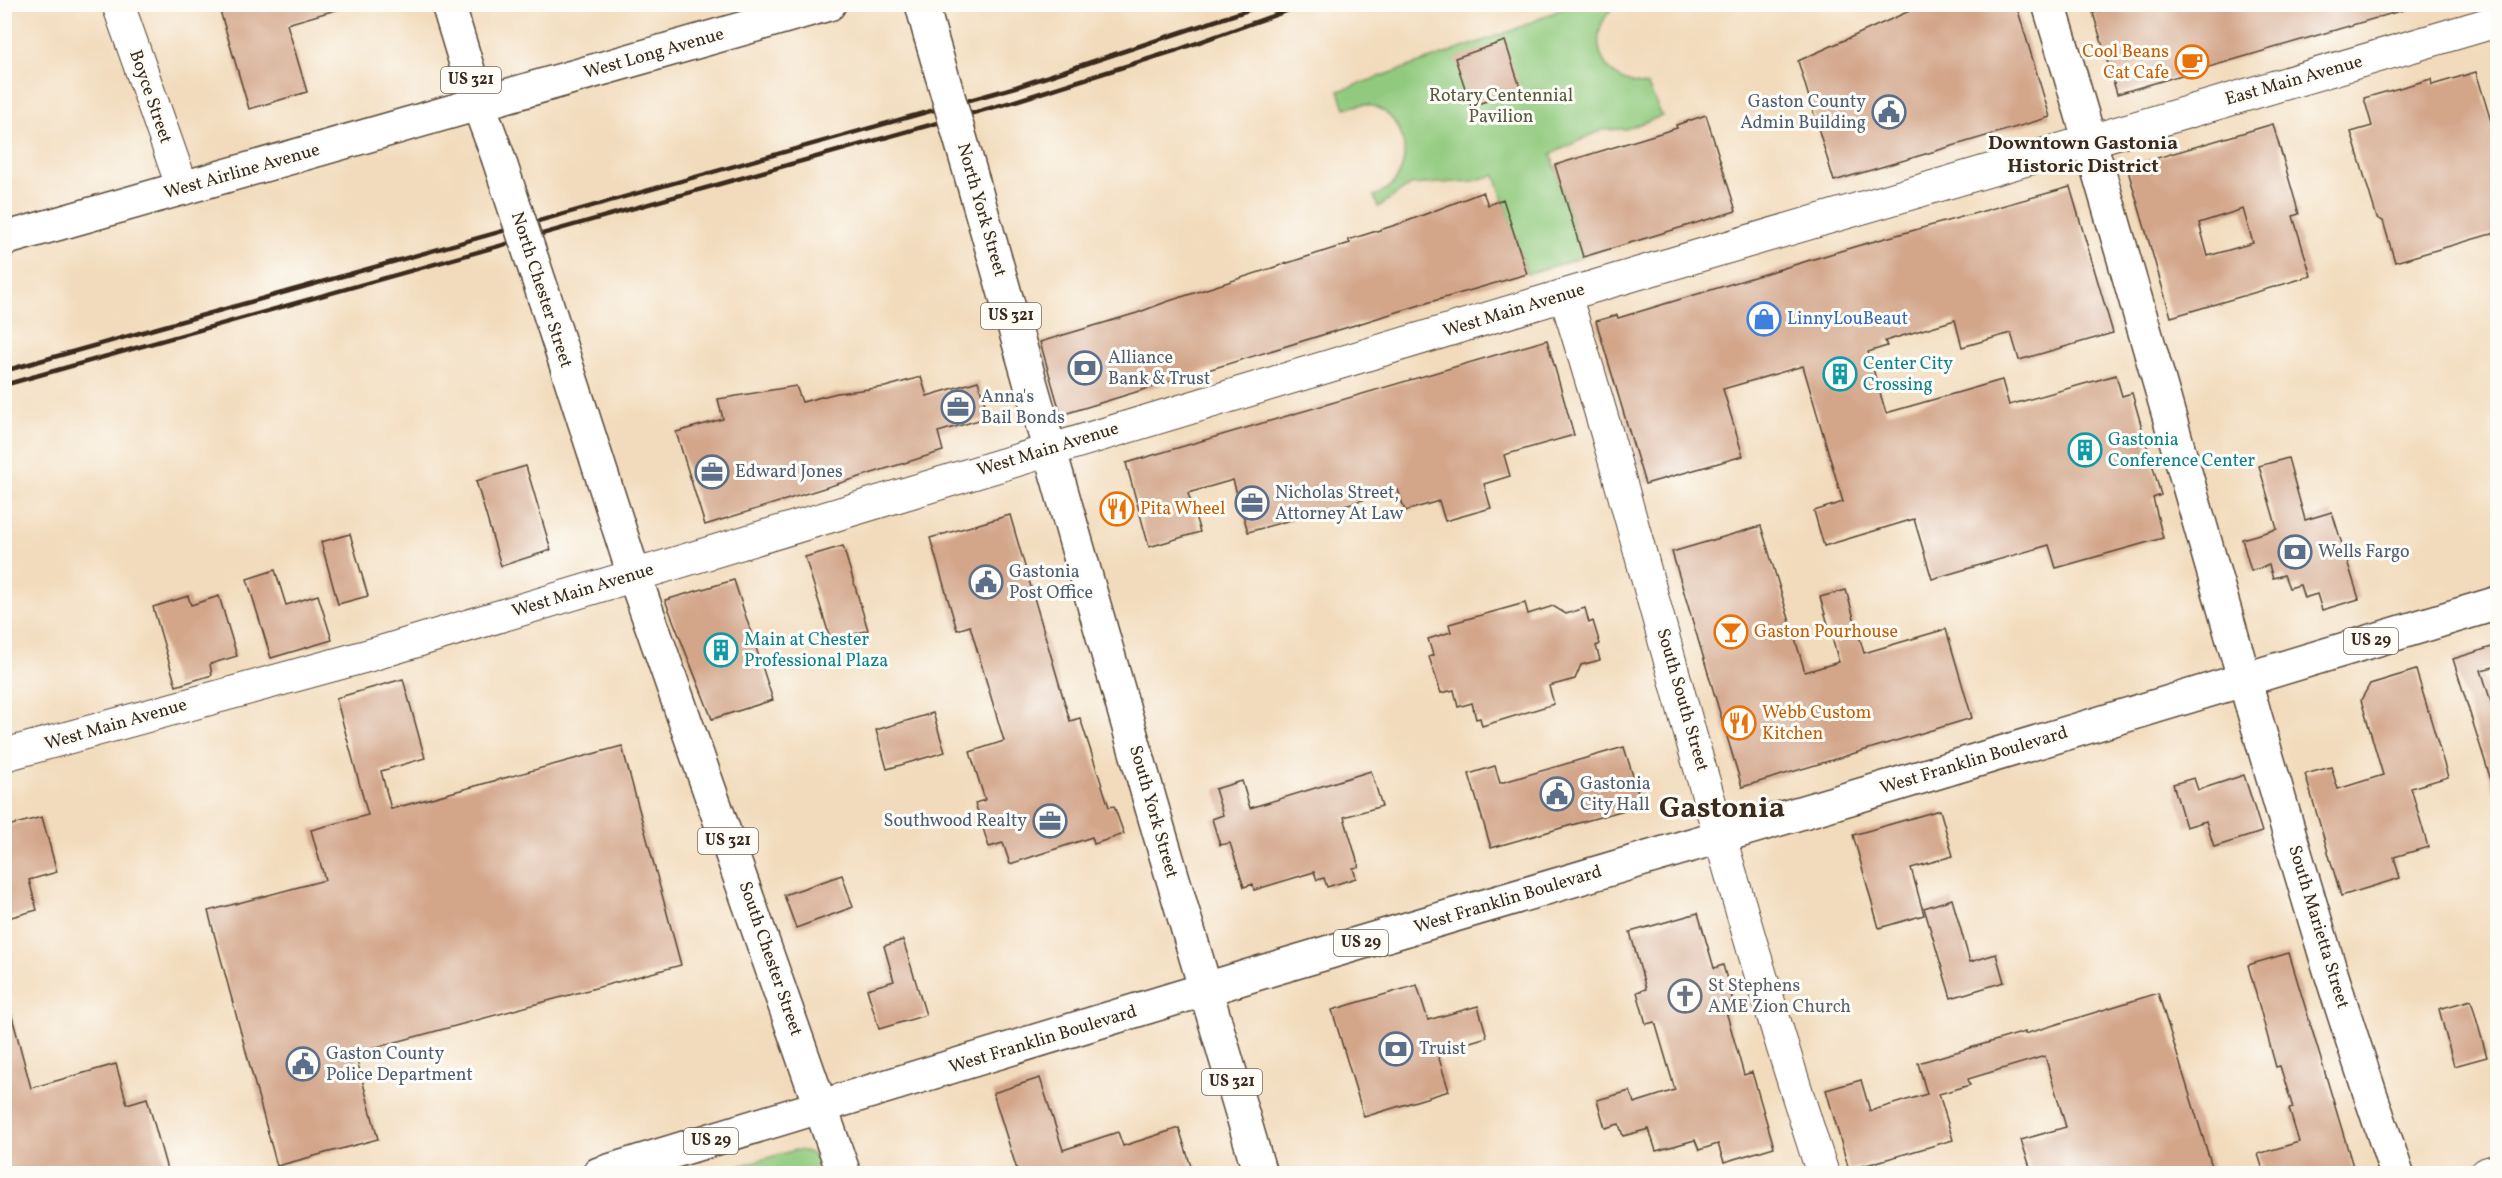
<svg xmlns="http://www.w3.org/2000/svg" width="2502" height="1178" viewBox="0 0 2502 1178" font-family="Vollkorn,serif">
	<rect width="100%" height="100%" fill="#fdfcf7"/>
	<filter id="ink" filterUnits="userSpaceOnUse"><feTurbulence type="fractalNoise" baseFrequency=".0167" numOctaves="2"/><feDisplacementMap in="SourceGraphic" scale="12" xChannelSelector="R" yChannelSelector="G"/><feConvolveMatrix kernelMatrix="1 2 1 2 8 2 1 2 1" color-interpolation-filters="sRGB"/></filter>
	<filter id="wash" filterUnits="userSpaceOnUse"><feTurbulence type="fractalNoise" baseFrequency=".008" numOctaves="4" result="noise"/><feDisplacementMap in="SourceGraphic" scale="24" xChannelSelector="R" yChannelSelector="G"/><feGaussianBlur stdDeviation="1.35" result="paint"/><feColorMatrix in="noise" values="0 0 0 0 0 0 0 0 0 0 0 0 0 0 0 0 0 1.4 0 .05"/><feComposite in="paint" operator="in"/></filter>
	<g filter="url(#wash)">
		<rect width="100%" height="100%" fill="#f2dbbc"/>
		<!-- green -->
		<path fill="#91ca7e" stroke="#667a4e" stroke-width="1.5" d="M1571 5H1617C1593 22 1592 59 1617 76 1626 83 1637 84 1648 86L1662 116 1626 129 1602 130 1551 154 1583 257 1527 274 1495 175 1473 181 1410 185 1378 207 1374 196C1383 192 1391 188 1396 180 1414 154 1401 111 1368 105 1361 104 1352 107 1345 108L1339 91 1511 31Z
			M795 1150C813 1150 820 1158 826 1173H714Z"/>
		<g id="blocks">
			<!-- building -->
			<path fill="#d3a68a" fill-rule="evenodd" d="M218 4H338L339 9 287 24 307 92 249 109Z
				M1925 4H2016L2050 117 1834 181 1798 61Z
				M2123 4H2406L2407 9 2117 94 2093 13Z
				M1505 41 1521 90 1471 106 1455 58Z
				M2476 72 2498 144V232L2395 262 2383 221 2377 218 2351 132 2372 126 2364 98 2431 79 2432 85Z
				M1706 115 1736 211 1583 257 1555 165 1677 128 1676 125Z
				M2273 124 2299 214 2293 216 2311 276 2171 317 2129 174 2133 165ZM2243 209 2253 243 2208 256 2199 223Z
				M2070 187 2113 333 2019 360 2011 333 1962 347 1955 320 1885 341 1887 346 1868 352 1886 413 2002 380 2009 405 2116 375 2122 396 2132 393 2161 495 2153 498 2163 538 2056 568 2049 545 1932 579 1914 519 1824 546 1814 511 1843 502 1803 366 1723 389 1743 456 1645 484 1596 321 1617 315 1618 318 1857 246Z
				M1483 192 1488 205 1503 199 1527 274 1430 302 1061 415 1040 342 1137 313 1166 302 1350 243 1348 240 1405 222Z
				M1547 340 1574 435 1504 455 1510 476 1484 484 1491 508 1445 521 1439 501 1405 511 1398 490 1248 532 1233 480 1188 493 1200 532 1149 547 1126 463Z
				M921 377 927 396 978 381 989 417 938 432 943 451 705 525 676 432 723 419 718 399 796 386 802 402 837 393 885 387Z
				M2288 458 2305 520 2332 512 2359 599 2322 610 2317 594 2304 598 2300 585 2289 588 2284 575 2273 578 2269 565 2251 571 2242 539 2277 529 2259 466Z
				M526 466 551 550 501 566 476 481Z
				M1010 515 1070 721 1080 718 1109 807 1114 806 1124 834 1094 844 1092 837 1010 864 1003 843 989 847 975 803 985 800 970 752 1004 741 970 626 957 630 930 538Z
				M1761 526 1805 672 1839 662 1820 597 1846 590 1864 653 1946 629 1972 718 1742 787 1672 552Z
				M350 534 368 596 338 604 321 542Z
				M843 546 868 630 831 641 805 557Z
				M275 570 286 605 318 595 332 640 271 658 247 579Z
				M734 580 773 700 712 719 665 600Z
				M188 596 191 605 219 596 237 656 210 664 212 675 176 686 153 607Z
				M1525 603 1528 614 1553 606 1566 614 1585 608 1589 623 1593 621 1600 644 1596 646 1600 660 1581 665 1575 679 1549 686 1554 704 1482 726 1480 718 1476 719 1472 703 1458 707 1454 690 1441 693 1429 657 1433 655 1428 639 1451 632 1449 624Z
				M2498 645V666L2481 670 2498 724V790H2494L2453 659Z
				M2416 670 2448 777 2411 788 2428 847 2394 857 2400 878 2341 896 2305 774 2331 767 2338 789 2383 775 2361 700 2370 684Z
				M403 679 425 758 381 771 391 809 622 746 681 965 355 1053 378 1139 277 1166 208 911 325 880 311 830 368 815 336 698Z
				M933 713 945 752 887 769 876 730Z
				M1624 747 1642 805 1491 848 1469 774 1495 766 1500 783Z
				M1371 771 1382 806 1344 817 1359 867 1353 868 1356 878 1327 887 1324 878 1317 880 1314 872 1254 890 1253 884 1244 887 1230 843 1220 845 1212 819 1223 815 1215 789 1242 781 1250 808Z
				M2244 775 2262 832 2214 847 2206 821 2186 827 2173 784 2194 778 2198 790Z
				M1940 810 1953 856 1911 868 1924 915 1879 928 1853 835Z
				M42 817 57 872 29 880 37 910 4 919V827Z
				M842 875 853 907 796 928 784 895Z
				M1952 899 1970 962 1996 954 2004 982 1951 998 1924 908Z
				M1698 913 1714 968 1723 965 1733 1001 1724 1004 1744 1075 1752 1072 1774 1147 1724 1162 1718 1144 1699 1150 1695 1140 1656 1151 1649 1129 1623 1136 1619 1124 1605 1128 1597 1100 1630 1091 1634 1103 1675 1090 1655 1022 1646 1024 1637 992 1646 989 1630 932Z
				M903 940 926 1015 879 1029 867 989 894 981 884 946Z
				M2289 953 2355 1173H2264L2258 1154 2299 1142 2289 1109 2293 1108 2280 1066 2276 1067 2248 965Z
				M1417 985 1428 1020 1478 1006 1487 1037 1437 1052 1449 1091 1364 1117 1332 1010Z
				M2158 993 2214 1173H2032L2021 1140 2066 1127 2045 1056 1968 1079 1970 1085 1939 1094 1953 1140 1849 1170 1826 1090 1861 1080 1870 1111 1927 1094 1918 1063 2025 1032V1034Z
				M2471 1000 2487 1057 2454 1066 2439 1009Z
				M10 1009 31 1088 116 1064 127 1104 147 1098 168 1173H4V1010Z
				M1040 1078 1063 1150 1118 1132 1123 1146 1179 1128 1193 1173H1018L993 1093Z"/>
		</g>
	</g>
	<g filter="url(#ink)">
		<use href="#blocks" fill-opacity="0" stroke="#564536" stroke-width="1.5"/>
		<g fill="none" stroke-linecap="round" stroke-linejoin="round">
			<!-- minor casing -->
			<g stroke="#564536" stroke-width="34">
				<path id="minor" d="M118 4 183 189
					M1565 295C1613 446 1652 599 1695 751 1736 892 1777 1034 1823 1174
					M4 755 374 654 1565 295 2498 21
					M2485 1174 2498 1170"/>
			</g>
			<!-- major casing -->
			<g stroke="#564536" stroke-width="36">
				<path id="major" d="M448 4 478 103 497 154
					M922 4 930 34
					M2049 4C2143 315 2227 629 2321 940 2344 1018 2371 1096 2397 1174
					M973 182 1150 801 1260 1174
					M4 239 829 4
					M545 299 634 575 844 1174
					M599 1174 1272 969 1898 784 2498 603"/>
			</g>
			<!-- minor -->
			<use href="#minor" stroke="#fff" stroke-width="32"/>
			<!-- major -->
			<use href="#major" stroke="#fff" stroke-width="33"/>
			<!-- rail -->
			<path stroke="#3b2a1e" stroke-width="4.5" d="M4 371 1016 87 1266 4
				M4 385 1012 102 1177 50 1306 4"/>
			<!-- major-bridge casing -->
			<g stroke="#564536" stroke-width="36" stroke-linecap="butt">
				<path id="major-bridge" d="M930 34 973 182
					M497 154 545 299"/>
			</g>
			<!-- major-bridge -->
			<use href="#major-bridge" stroke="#fff" stroke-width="33"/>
		</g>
	</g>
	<!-- icons -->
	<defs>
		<g id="cafe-ring" transform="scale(1.725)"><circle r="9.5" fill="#fdfcf7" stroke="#e8710a" stroke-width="1.5"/><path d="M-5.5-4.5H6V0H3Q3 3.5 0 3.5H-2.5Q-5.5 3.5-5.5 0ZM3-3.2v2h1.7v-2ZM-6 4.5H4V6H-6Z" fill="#e8710a"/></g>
		<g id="civic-ring" transform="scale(1.725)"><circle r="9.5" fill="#fdfcf7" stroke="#5c6f8a" stroke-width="1.5"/><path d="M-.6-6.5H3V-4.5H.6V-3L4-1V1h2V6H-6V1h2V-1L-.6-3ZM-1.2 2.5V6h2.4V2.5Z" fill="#5c6f8a"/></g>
		<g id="shop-ring" transform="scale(1.725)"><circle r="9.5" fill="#fdfcf7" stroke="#3f7fe0" stroke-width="1.5"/><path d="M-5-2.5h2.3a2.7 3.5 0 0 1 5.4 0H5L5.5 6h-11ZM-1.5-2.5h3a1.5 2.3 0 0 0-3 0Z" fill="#3f7fe0"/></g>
		<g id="bank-ring" transform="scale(1.725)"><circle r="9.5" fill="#fdfcf7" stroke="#5c6f8a" stroke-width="1.5"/><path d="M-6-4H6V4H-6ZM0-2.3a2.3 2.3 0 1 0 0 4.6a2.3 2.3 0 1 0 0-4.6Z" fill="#5c6f8a"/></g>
		<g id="building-ring" transform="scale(1.725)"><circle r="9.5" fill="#fdfcf7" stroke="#0f9aa8" stroke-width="1.5"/><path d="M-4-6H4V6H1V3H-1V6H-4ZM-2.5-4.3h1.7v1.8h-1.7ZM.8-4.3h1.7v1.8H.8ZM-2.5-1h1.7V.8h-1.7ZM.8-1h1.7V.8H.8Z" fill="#0f9aa8"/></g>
		<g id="office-ring" transform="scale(1.725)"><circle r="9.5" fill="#fdfcf7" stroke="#5c6f8a" stroke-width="1.5"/><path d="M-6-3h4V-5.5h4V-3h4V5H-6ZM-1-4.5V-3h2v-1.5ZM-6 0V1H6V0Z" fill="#5c6f8a"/></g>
		<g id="restaurant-ring" transform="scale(1.725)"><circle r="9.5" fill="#fdfcf7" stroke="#e8710a" stroke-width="1.5"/><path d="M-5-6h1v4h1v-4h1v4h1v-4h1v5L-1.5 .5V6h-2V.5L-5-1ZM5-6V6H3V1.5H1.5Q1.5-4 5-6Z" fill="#e8710a"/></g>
		<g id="bar-ring" transform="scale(1.725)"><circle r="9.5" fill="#fdfcf7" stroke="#e8710a" stroke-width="1.5"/><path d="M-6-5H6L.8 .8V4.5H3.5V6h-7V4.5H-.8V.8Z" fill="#e8710a"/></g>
		<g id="church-ring" transform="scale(1.725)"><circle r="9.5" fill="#fdfcf7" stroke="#6b7280" stroke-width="1.5"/><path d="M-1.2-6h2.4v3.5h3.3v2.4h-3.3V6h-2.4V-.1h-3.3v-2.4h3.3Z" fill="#6b7280"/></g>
	</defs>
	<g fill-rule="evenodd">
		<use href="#cafe-ring" x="2192" y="62"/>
		<use href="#civic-ring" x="1889" y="112"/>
		<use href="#shop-ring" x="1764" y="319"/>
		<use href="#bank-ring" x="1085" y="368"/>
		<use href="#building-ring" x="1840" y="374"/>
		<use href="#office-ring" x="958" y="407"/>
		<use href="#building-ring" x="2085" y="450"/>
		<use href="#office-ring" x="712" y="472"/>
		<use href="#office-ring" x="1252" y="503"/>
		<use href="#restaurant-ring" x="1117" y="509"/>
		<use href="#bank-ring" x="2295" y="552"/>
		<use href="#civic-ring" x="986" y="582"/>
		<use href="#bar-ring" x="1731" y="632"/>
		<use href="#building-ring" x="721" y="650"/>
		<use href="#restaurant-ring" x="1739" y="723"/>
		<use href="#civic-ring" x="1557" y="794"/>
		<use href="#office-ring" x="1050" y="821"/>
		<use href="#church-ring" x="1685" y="996"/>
		<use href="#bank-ring" x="1396" y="1049"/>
		<use href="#civic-ring" x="303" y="1064"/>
	</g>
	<g text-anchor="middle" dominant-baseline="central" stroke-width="6" stroke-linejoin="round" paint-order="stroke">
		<!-- shield labels -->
		<g fill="#fdfcf7" stroke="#75695f" stroke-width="1.5">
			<rect x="441" y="67" width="60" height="26" rx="4.5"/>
			<rect x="981" y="303" width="60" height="26" rx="4.5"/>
			<rect x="2344" y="628" width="54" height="26" rx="4.5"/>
			<rect x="698" y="828" width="60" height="26" rx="4.5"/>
			<rect x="1334" y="930" width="54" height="26" rx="4.5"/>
			<rect x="1202" y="1069" width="60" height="26" rx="4.5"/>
			<rect x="684" y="1128" width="54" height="26" rx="4.5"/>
		</g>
		<g font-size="16" font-weight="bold" fill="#3b2a1e">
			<text x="471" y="80">US 321</text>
			<text x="1011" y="316">US 321</text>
			<text x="2371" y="641">US 29</text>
			<text x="728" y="841">US 321</text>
			<text x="1361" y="943">US 29</text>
			<text x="1232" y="1082">US 321</text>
			<text x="711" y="1141">US 29</text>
		</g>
		<!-- food labels -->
		<g font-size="18" fill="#c56008" stroke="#fdfcf7" text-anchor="start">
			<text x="2169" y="52" text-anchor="end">Cool Beans<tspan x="2169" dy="21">Cat Cafe</tspan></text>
			<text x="1140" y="509">Pita Wheel</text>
			<text x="1754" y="632">Gaston Pourhouse</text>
			<text x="1762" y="713">Webb Custom<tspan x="1762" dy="21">Kitchen</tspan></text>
		</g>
		<!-- street labels -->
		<g font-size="18" fill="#3b2a1e" stroke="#fdfcf7">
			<text transform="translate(654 54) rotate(-16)">West Long Avenue</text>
			<text transform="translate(2294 81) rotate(-16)">East Main Avenue</text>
			<text transform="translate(150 97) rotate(71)">Boyce Street</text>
			<text transform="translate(242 172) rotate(-16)">West Airline Avenue</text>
			<text transform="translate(981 210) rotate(74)">North York Street</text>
			<text transform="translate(541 290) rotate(72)">North Chester Street</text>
			<text transform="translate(1514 311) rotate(-17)">West Main Avenue</text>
			<text transform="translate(1048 450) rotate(-17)">West Main Avenue</text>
			<text transform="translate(583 591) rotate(-17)">West Main Avenue</text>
			<text transform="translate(1682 700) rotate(74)">South South Street</text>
			<text transform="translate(116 725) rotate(-16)">West Main Avenue</text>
			<text transform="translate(1974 761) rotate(-17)">West Franklin Boulevard</text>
			<text transform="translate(1153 812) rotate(74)">South York Street</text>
			<text transform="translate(1508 900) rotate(-17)">West Franklin Boulevard</text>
			<text transform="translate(2318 927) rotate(73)">South Marietta Street</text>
			<text transform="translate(770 959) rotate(71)">South Chester Street</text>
			<text transform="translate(1043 1040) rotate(-17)">West Franklin Boulevard</text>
		</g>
		<!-- park labels -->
		<g font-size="18" fill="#555a3b" stroke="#fdfcf7">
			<text x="1501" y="96">Rotary Centennial<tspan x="1501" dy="21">Pavilion</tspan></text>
		</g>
		<!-- service labels -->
		<g font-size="18" fill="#4e5e75" stroke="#fdfcf7" text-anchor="start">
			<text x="1866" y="102" text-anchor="end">Gaston County<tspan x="1866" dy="21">Admin Building</tspan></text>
			<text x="1108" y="358">Alliance<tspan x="1108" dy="21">Bank &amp; Trust</tspan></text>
			<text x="981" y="397">Anna's<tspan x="981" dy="21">Bail Bonds</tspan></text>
			<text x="735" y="472">Edward Jones</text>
			<text x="1275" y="493">Nicholas Street,<tspan x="1275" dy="21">Attorney At Law</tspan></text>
			<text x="2318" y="552">Wells Fargo</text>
			<text x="1009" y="572">Gastonia<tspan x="1009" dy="21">Post Office</tspan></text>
			<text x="1580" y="784">Gastonia<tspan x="1580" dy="21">City Hall</tspan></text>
			<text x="1027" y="821" text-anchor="end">Southwood Realty</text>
			<text x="1419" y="1049">Truist</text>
			<text x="326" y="1054">Gaston County<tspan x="326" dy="21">Police Department</tspan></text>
		</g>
		<!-- shop labels -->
		<g font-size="18" fill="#366cbe" stroke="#fdfcf7" text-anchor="start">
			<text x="1787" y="319">LinnyLouBeaut</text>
		</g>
		<!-- culture labels -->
		<g font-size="18" fill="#0d838f" stroke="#fdfcf7" text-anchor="start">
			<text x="1863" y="364">Center City<tspan x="1863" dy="21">Crossing</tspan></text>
			<text x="2108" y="440">Gastonia<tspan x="2108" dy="21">Conference Center</tspan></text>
			<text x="744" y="640">Main at Chester<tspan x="744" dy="21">Professional Plaza</tspan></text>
		</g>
		<!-- worship labels -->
		<g font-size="18" fill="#5b616d" stroke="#fdfcf7" text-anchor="start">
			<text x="1708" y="986">St Stephens<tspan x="1708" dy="21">AME Zion Church</tspan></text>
		</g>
		<!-- neighbourhood labels -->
		<g font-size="20" font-weight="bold" fill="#3b2a1e" stroke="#fdfcf7">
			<text x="2083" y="144">Downtown Gastonia<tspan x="2083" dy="23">Historic District</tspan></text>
		</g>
		<!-- town labels -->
		<g font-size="30" font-weight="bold" fill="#3b2a1e" stroke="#fdfcf7">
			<text x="1722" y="809">Gastonia</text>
		</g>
	</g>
	<!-- margin -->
	<rect width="2502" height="1178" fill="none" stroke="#fdfcf7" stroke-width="24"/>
</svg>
